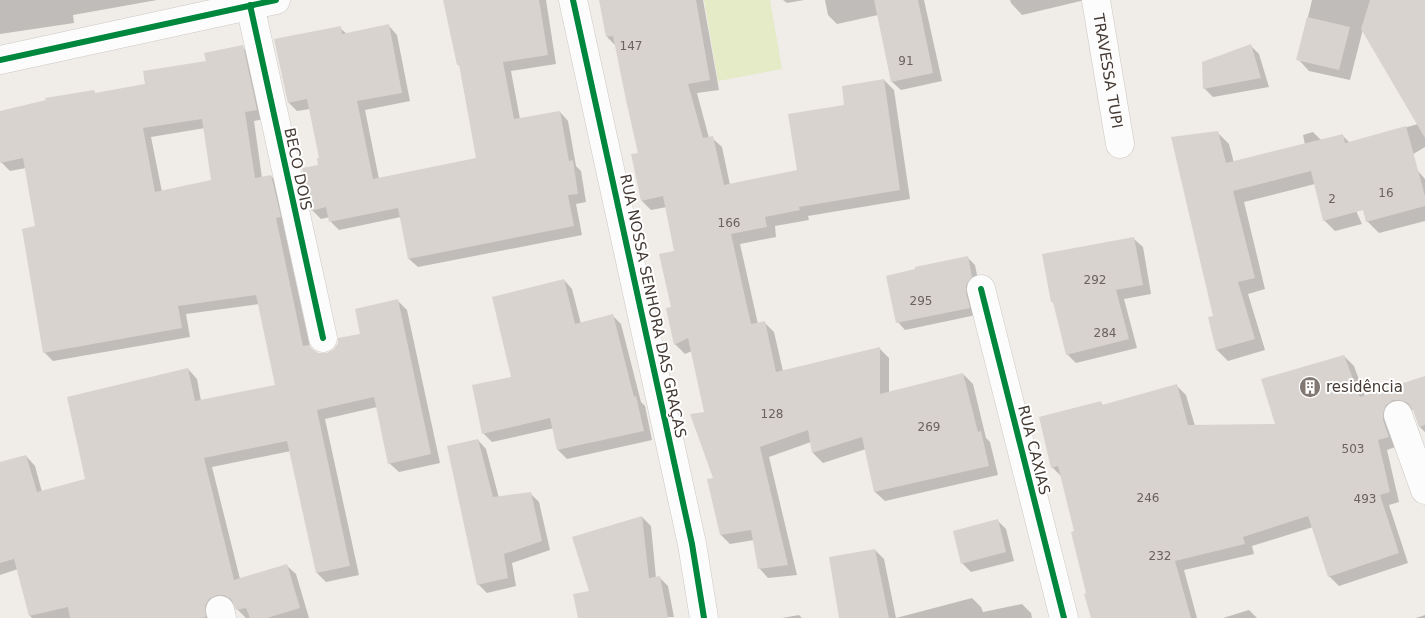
<svg xmlns="http://www.w3.org/2000/svg" width="1425" height="618" viewBox="0 0 1425 618" font-family="'DejaVu Sans',sans-serif">
	<rect width="100%" height="100%" fill="#f0ece8"/>
	<!-- green -->
	<path fill="#e5eac7" d="M704 0H770L782 69 718 81Z"/>
	<!-- shadow -->
	<path fill="#0003" fill-rule="evenodd" d="M0 0H157L73 15 74 23 0 34Z
		M445 0H546L556 64 511 71 520 119 560 112 568 121 576 166 581 171 586 202 576 204 582 235 418 267 409 259 401 217 339 230 331 222 330 217 321 219 312 210 320 159 310 109 297 111 289 103 340 28 347 34 389 26 397 35 410 101 365 110 379 179 477 159 460 67 458 64Z
		M601 0H703L719 90 697 93 709 138H712L722 147 730 185 799 171 846 106 884 80 894 90 910 199 808 216 809 220 775 226 776 237 740 244 758 324 765 323 774 332 783 371 879 348 889 358V393L963 374 973 384 986 438 990 442 998 475 885 501 875 492 866 449 823 463 813 453 811 442 769 457 797 575 768 578 759 568 754 540 730 544 721 535 715 479 706 413 692 351 685 354 675 344 672 308 676 252 667 207 651 210 642 201 640 154 616 46 607 37Z
		M783 0H804L787 3Z
		M825 0H924L942 81 901 90 892 82 878 15 837 24 828 15Z
		M1010 0H1085L1022 15 1011 3Z
		M1312 0H1425V147L1348 193 1362 224 1335 231 1324 220 1315 184 1244 202 1265 289 1248 294 1265 350 1228 361 1217 350 1210 318 1214 317 1218 133 1229 144 1234 163 1305 145 1303 135 1313 132 1322 141 1343 136 1350 143 1418 124 1363 29 1350 80 1309 71 1298 59Z
		M1250 45 1259 54 1269 87 1213 97 1204 88Z
		M242 47 252 56 265 119 254 121 262 178 271 176 280 185 289 226 284 227 310 347 316 353 327 354 362 335 398 301 407 310 440 463 399 472 389 463 377 407 325 419 359 575 326 582 317 573 291 451 212 467 240 579 286 565 296 574 309 618H246L237 609 234 604 226 603 214 618H32L30 616 18 569 0 575V463L26 456 35 466 42 492 87 480 188 369 197 379 201 401 277 386 259 304 186 314 190 337 53 361 44 352 37 228 26 168 10 171 1 162 0 113 94 91 96 94 146 85 207 62ZM205 128 213 181 162 192 151 137Z
		M1418 171 1425 179V221L1379 233 1367 221Z
		M1134 239 1143 247 1151 294 1124 299 1137 348 1076 363 1067 354 1055 304 1052 302Z
		M967 257 975 265 979 285 976 315 905 330 898 322 917 270Z
		M564 280 572 289 581 324 612 315 621 324 641 402 645 406 652 440 567 459 558 450 554 428 492 442 484 434 473 386 513 378Z
		M1344 356 1354 366 1365 396 1425 377V432L1420 427 1414 410 1403 409 1398 446 1387 450 1399 502 1389 505 1408 563 1339 586 1329 576 1313 527 1252 546 1254 554 1184 570 1197 618H1092L1076 532 1062 477 1052 467 1101 403 1104 406 1176 385 1186 395 1195 426 1277 425Z
		M478 440 486 449 499 498 530 493 539 502 550 550 512 563 516 586 487 593 478 584Z
		M642 517 651 526 656 578 659 577 668 586 674 617 580 618 591 592Z
		M997 520 1006 529 1014 561 971 572 962 563Z
		M875 550 884 559 896 618H841Z
		M972 598 981 607 983 612 1022 604 1031 613 1032 618H896Z
		M1249 610 1257 618H1223Z
		M799 615 802 618H782Z
		M1425 615V618H1416Z"/>
	<!-- building -->
	<path fill="#d8d3cf" fill-rule="evenodd" d="M443 0H539L548 55 503 62 514 119 560 111 569 161 573 160 578 194 568 195 574 226 408 259 398 208 329 222 326 207 311 211 302 168 318 165 317 158H319L307 99 288 103 274 39 341 26 342 34 389 24 402 93 357 101 373 179 476 158 459 64 457 65Z
		M599 0H696L710 80 688 84 703 138 713 136 724 185 797 170 788 114 844 105 842 86 884 79 900 190 799 207 800 210 765 217 767 227 731 234 751 324 765 321 776 372 880 347V394L963 373 978 432 981 431 989 466 874 492 862 437 812 453 808 430 760 447 788 565 758 569 751 530 720 535 707 479 713 478 690 414 704 412 688 338 674 345 666 308 671 307 659 254 674 251 663 196 641 201 631 154 638 153 626 100 613 36 606 37Z
		M874 0H918L933 73 891 82Z
		M1370 0H1425V138L1361 29Z
		M1307 17 1350 27 1339 70 1296 60Z
		M1251 44 1261 78 1203 89 1202 62Z
		M243 45 257 110 245 112 255 178 271 175 281 217 276 218 303 346 309 345 312 349 318 353H327L334 349 338 343V338L360 334 355 309 398 299 431 454 388 464 374 397 317 410 350 566 316 573 287 441 204 458 234 580 287 564 300 608 267 618H250L246 608 236 610 231 599 224 595H217L209 599 205 606 206 617 201 618H70L68 607 29 616 14 559 0 563V462L26 455 37 492 85 479 67 397 188 368 195 401 275 385 256 295 178 306 182 328 43 353 22 229 35 226 23 158 0 163V111L46 100 45 98 94 90 95 93 145 84 143 71 206 61 204 53ZM202 119 211 180 155 192 143 128Z
		M1406 126 1425 196V206L1366 222 1363 210 1323 221 1311 171 1233 191 1255 278 1238 282 1255 339 1216 350 1208 317 1213 316 1171 137 1218 131 1226 163 1343 134 1345 143Z
		M1134 237 1143 285 1116 290 1129 339 1066 355 1053 302H1051L1042 254Z
		M968 256 972 277 966 285V293L970 308 896 323 886 276 915 269V267Z
		M564 279 575 324 613 314 634 397 636 396 644 431 557 450 550 418 482 434 472 385 511 377 492 297Z
		M1344 355 1360 397 1425 376V425L1419 427 1413 410 1408 403 1400 400H1393L1386 405 1383 413V420L1389 437 1378 440 1390 492 1380 495 1399 553 1328 577 1308 516 1243 537 1245 544 1175 561 1191 618H1091L1084 594 1086 593 1071 532 1074 531 1058 466 1051 468 1039 417 1101 401 1102 405 1177 384 1188 425 1275 424 1261 379Z
		M478 439 493 497 531 492 542 541 504 554 508 578 477 585 447 446Z
		M642 516 649 578 660 576 668 618H578L573 594 589 591 572 537Z
		M998 519 1006 552 961 564 953 531Z
		M875 549 889 618H839L829 557Z"/>
	<g fill="none" stroke-linecap="round" stroke-linejoin="round">
		<!-- minor casing -->
		<g stroke="#ccc8c4" stroke-width="29">
			<g id="minor">
				<path d="M573 0 692 544 704 618"/>
				<path id="s1" d="M1096 0 1120 144"/>
				<path d="M250 5 323 338"/>
				<path d="M0 60 276 0"/>
				<path d="M981 289 1064 618"/>
				<path d="M1398 415 1425 490"/>
				<path d="M220 610 222 618"/>
			</g>
		</g>
		<!-- minor -->
		<use href="#minor" stroke="#fdfcfc" stroke-width="28"/>
		<!-- cycleway casing -->
		<g stroke="#fff" stroke-width="9">
			<path id="cycleway" d="M573 0 692 544 704 618
				M250 5 323 338
				M0 60 276 0
				M981 289 1064 618"/>
		</g>
		<!-- cycleway -->
		<use href="#cycleway" stroke="#00873e" stroke-width="6"/>
	</g>
	<!-- icons -->
	<defs>
		<g id="building-disc" transform="scale(1.125)"><circle r="9.5" fill="#817873" stroke="#fff"/><path d="M-4-6H4V6H1V3H-1V6H-4ZM-2.5-4.3h1.7v1.8h-1.7ZM.8-4.3h1.7v1.8H.8ZM-2.5-1h1.7V.8h-1.7ZM.8-1h1.7V.8H.8Z" fill="#fff"/></g>
	</defs>
	<g fill-rule="evenodd">
		<use href="#building-disc" x="1310" y="387"/>
	</g>
	<g text-anchor="middle" dominant-baseline="central" stroke-width="4" stroke-linejoin="round" paint-order="stroke">
		<!-- number labels -->
		<g font-size="12" fill="#6b625c">
			<text x="631" y="46">147</text>
			<text x="906" y="61">91</text>
			<text x="1386" y="193">16</text>
			<text x="1332" y="199">2</text>
			<text x="729" y="223">166</text>
			<text x="1095" y="280">292</text>
			<text x="921" y="301">295</text>
			<text x="1105" y="333">284</text>
			<text x="772" y="414">128</text>
			<text x="929" y="427">269</text>
			<text x="1353" y="449">503</text>
			<text x="1148" y="498">246</text>
			<text x="1365" y="499">493</text>
			<text x="1160" y="556">232</text>
		</g>
		<!-- street labels -->
		<g font-size="15" fill="#453a34" stroke="#fff">
			<text stroke="none"><textPath href="#s1" startOffset="72">TRAVESSA TUPI</textPath></text>
			<text transform="translate(298 169) rotate(78)">BECO DOIS</text>
			<text transform="translate(653 306) rotate(78)">RUA NOSSA SENHORA DAS GRAÇAS</text>
			<text transform="translate(1034 450) rotate(76)">RUA CAXIAS</text>
		</g>
		<!-- poi labels -->
		<g font-size="15" fill="#453a34" stroke="#fff" text-anchor="start">
			<text x="1326" y="387">residência</text>
		</g>
	</g>
</svg>
